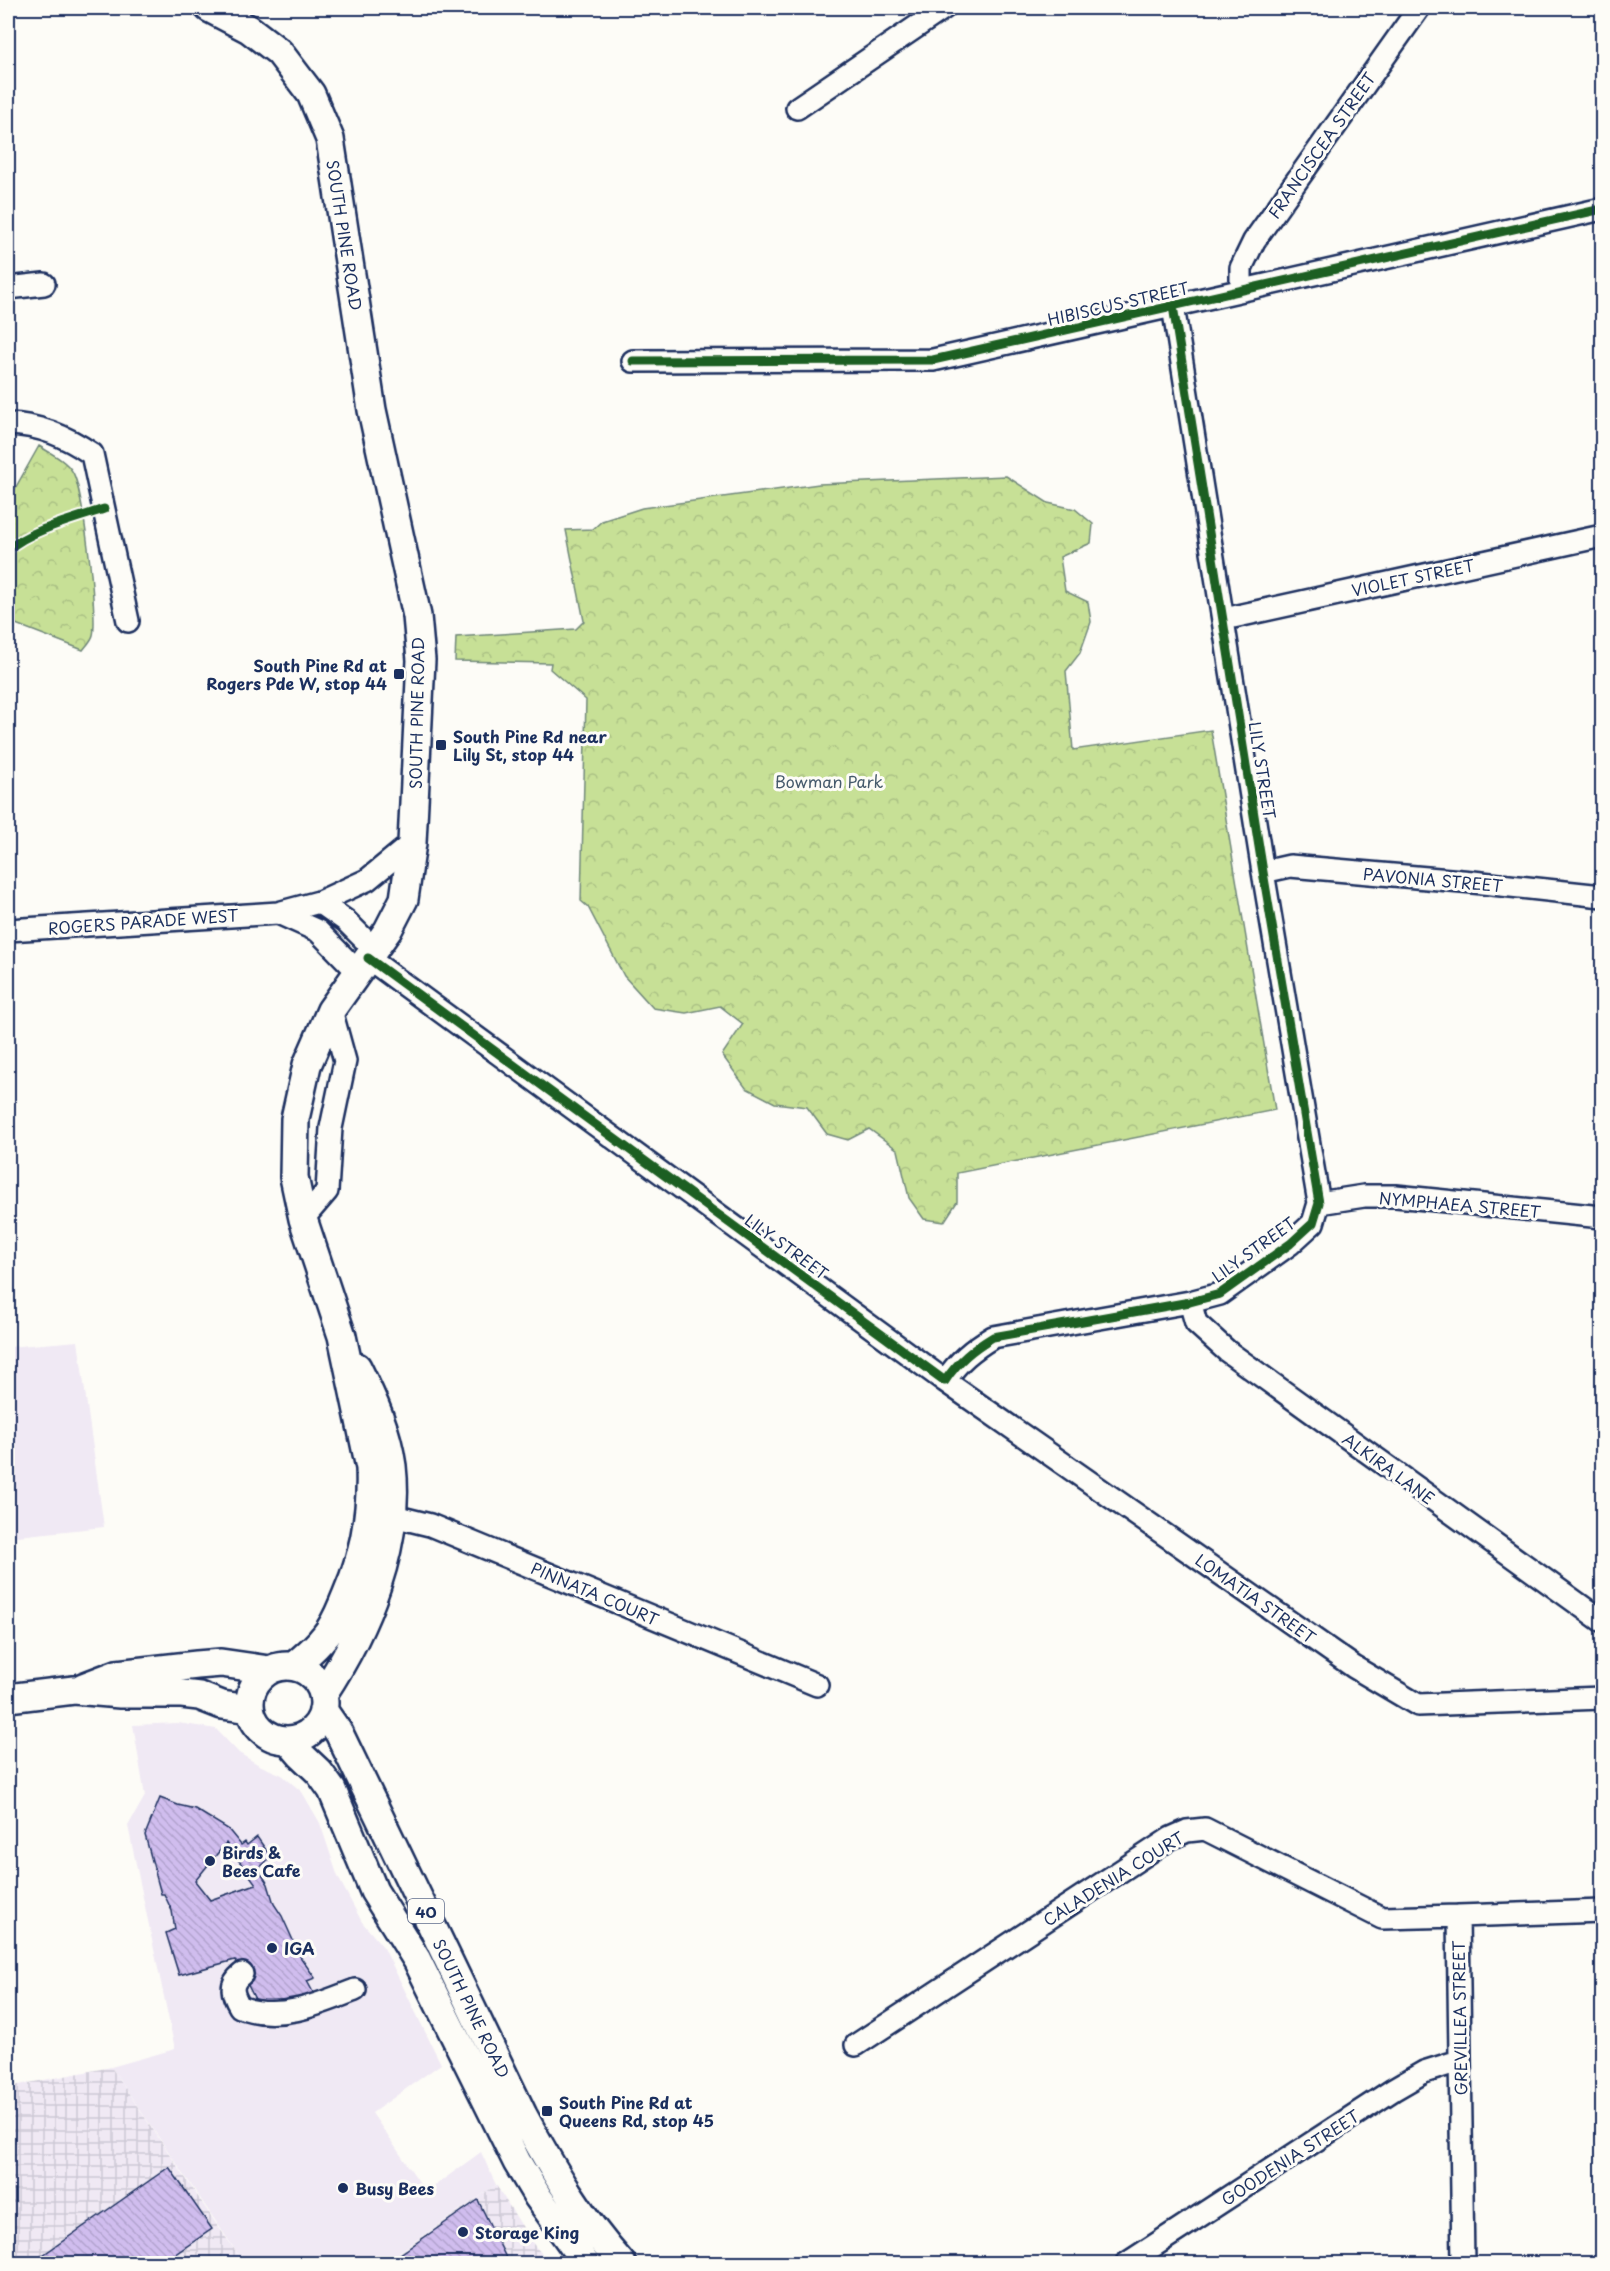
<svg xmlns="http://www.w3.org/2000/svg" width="1610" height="2271" viewBox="0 0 1610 2271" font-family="'Playpen Sans',sans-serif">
	<defs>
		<pattern id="industrial-grid" width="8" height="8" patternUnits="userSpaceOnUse" patternTransform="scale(1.5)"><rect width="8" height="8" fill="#f0e9f4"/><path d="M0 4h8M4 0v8" fill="none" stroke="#cdc8d4"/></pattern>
		<pattern id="forest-crowns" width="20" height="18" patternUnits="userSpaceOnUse" patternTransform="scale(1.5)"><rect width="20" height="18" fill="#c7e096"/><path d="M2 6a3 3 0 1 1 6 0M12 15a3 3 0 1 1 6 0" fill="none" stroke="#aac084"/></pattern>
		<pattern id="building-back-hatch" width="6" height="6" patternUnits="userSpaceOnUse" patternTransform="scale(1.5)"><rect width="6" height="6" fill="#d0bdee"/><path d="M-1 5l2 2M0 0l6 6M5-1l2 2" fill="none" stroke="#b2a3ce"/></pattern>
	</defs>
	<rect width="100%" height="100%" fill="#fdfcf7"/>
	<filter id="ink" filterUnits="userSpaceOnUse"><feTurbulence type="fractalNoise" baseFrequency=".0167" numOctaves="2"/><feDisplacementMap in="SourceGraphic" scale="12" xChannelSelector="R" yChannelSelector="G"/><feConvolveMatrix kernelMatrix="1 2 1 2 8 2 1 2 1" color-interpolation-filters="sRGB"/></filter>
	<g filter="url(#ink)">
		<!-- built -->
		<path fill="#f0e9f4" d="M78 1341 104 1527 8 1537V1347Z
			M178 1723 216 1729 239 1753 259 1765 282 1775 302 1792 320 1823 338 1877 362 1922 384 1948 441 2064 372 2113 426 2192 481 2152 496 2185 384 2263H244L111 2067 175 2049 128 1826 145 1796 133 1725Z"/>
		<!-- industrial -->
		<path fill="url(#industrial-grid)" d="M111 2067 215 2222 244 2263 8 2264V2087Z
			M496 2185 534 2245 550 2263 384 2264Z"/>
		<!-- forest -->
		<path fill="url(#forest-crowns)" stroke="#71887a" stroke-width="1.5" d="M39 446C50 453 65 460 72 471 83 486 98 616 93 635 92 640 86 646 83 650L8 621V501Z
			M1006 476 1048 503 1075 509 1093 524 1091 543 1060 557 1065 591 1088 602 1091 622 1080 653 1066 671 1073 750 1211 730 1275 1110 957 1173V1202L944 1222 924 1219 909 1198 898 1150 869 1129 848 1140 827 1134 807 1107 775 1103 746 1088 722 1055 743 1024 720 1006 686 1013 653 1008 624 976 588 907 581 901 586 700 550 669 551 663 455 661 456 637 576 629 584 621 566 530 593 529 602 521 642 508 819 484Z"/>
		<!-- building -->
		<path fill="url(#building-back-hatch)" stroke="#1b2f5e" stroke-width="1.5" fill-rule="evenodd" d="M160 1798 178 1805 195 1809 228 1829 241 1845 245 1842 247 1845 257 1837 271 1857 258 1869 268 1884 274 1904 282 1916 301 1958 315 1978 307 1981 314 1994 259 2007 235 1960 179 1975 166 1933 175 1929 172 1911 164 1894H161L145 1835ZM226 1843 256 1884 210 1900 195 1881Z
			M169 2167 212 2229 174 2255 177 2260 172 2264H30Z
			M478 2200 509 2264H386Z"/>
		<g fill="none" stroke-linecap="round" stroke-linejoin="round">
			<!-- minor casing -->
			<g stroke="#1b2f5e" stroke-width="26">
				<path id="minor" d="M797 108 944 8
					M8 288 44 284
					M1241 289V268L1254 241 1419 8
					M633 361 933 360 1602 209
					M8 424C40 425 66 436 92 454L128 621
					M1224 619 1602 536
					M1263 872 1290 866 1473 882 1602 896
					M319 902 367 880 412 843
					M278 913 318 931 358 972
					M8 930 278 913 319 902 346 921 374 949
					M368 958 945 1381C958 1361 973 1349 993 1337L1190 1302 1220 1294 1290 1244 1313 1223 1319 1203 1263 872 1173 306
					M1319 1203 1364 1196H1396L1602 1217
					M303 1219 327 1191 331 1128 345 1061 331 1010
					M1190 1302 1196 1323 1227 1351 1602 1621
					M945 1381 1354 1667 1418 1705 1602 1698
					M377 1512 430 1525 817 1685
					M242 1974C229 1984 232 1994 240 2007 278 2022 320 2004 355 1990
					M856 2045 1171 1838 1187 1831 1205 1829 1382 1918 1458 1916
					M1126 2264 1393 2090 1424 2072 1459 2061
					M1463 2264 1458 1916 1602 1911"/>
			</g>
			<!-- major casing -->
			<g stroke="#1b2f5e" stroke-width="32">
				<path id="major" d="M209 8 249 29 279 52 311 94 330 139 372 410 417 616 421 660 412 843 404 899 388 930 331 1010 307 1065 295 1119 294 1177 303 1219 342 1336 370 1468C372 1514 364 1555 346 1596 340 1610 335 1625 324 1637 316 1648 304 1657 294 1666
					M250 1703a37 37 0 1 1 74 0a37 37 0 1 1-74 0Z
					M83 1687 117 1674 197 1665 221 1663 269 1670
					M323 1694C366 1629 401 1545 392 1466 387 1430 373 1399 357 1367
					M8 1698 74 1690 120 1694H182L199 1696 222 1705 250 1709
					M323 1710 339 1733 523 2115C551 2167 582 2220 622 2264
					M289 1741 301 1755 319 1772 332 1790 374 1891 417 1960 517 2162 538 2197 586 2264"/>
			</g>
			<!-- minor -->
			<use href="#minor" stroke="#fdfcf7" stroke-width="21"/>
			<!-- major -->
			<use href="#major" stroke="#fdfcf7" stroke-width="27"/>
			<!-- cycleway casing -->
			<g stroke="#fdfcf7" stroke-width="13">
				<path id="cycleway" d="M633 361 933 360 1602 209
					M8 550C27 531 77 518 104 509
					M368 958 945 1381C958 1361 973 1349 993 1337L1190 1302 1220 1294 1290 1244 1313 1223 1319 1203 1263 872 1173 306"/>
			</g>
			<!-- cycleway -->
			<use href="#cycleway" stroke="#1b5e20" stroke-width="9"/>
		</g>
	</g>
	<!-- markers -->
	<g fill="#1b2f5e" stroke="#fdfcf7" stroke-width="2">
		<rect x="393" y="668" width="12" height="12" rx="3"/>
		<rect x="435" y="739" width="12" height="12" rx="3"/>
		<circle cx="210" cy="1861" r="6"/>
		<circle cx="272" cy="1948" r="6"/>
		<rect x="541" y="2105" width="12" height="12" rx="3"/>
		<circle cx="343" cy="2188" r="6"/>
		<circle cx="463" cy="2232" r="6"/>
	</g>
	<g text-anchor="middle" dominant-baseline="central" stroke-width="6" stroke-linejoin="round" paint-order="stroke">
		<!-- shield labels -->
		<rect fill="#fdfcf7" stroke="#5f6c8c" stroke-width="1.5" x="408" y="1899" width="36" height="24" rx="4.5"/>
		<g font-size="15" font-weight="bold" fill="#1b2f5e">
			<text x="426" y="1911">40</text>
		</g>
		<!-- street labels -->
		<g font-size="16" fill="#1b2f5e" stroke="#fdfcf7">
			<text transform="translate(1321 145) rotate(-55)">FRANCISCEA STREET</text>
			<text transform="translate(345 235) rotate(81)">SOUTH PINE ROAD</text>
			<text transform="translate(1118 303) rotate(-13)">HIBISCUS STREET</text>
			<text transform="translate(1413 577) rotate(-12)">VIOLET STREET</text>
			<text transform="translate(416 713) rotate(-89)">SOUTH PINE ROAD</text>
			<text transform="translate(1263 770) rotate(81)">LILY STREET</text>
			<text transform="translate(1433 879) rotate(5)">PAVONIA STREET</text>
			<text transform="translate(143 921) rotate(-4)">ROGERS PARADE WEST</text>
			<text transform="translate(1460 1204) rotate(5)">NYMPHAEA STREET</text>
			<text transform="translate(787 1246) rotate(36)">LILY STREET</text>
			<text transform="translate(1253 1249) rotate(-36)">LILY STREET</text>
			<text transform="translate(1389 1468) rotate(36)">ALKIRA LANE</text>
			<text transform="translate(595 1593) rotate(23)">PINNATA COURT</text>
			<text transform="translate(1256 1598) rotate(35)">LOMATIA STREET</text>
			<text transform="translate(1113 1878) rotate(-32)">CALADENIA COURT</text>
			<text transform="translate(472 2008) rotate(64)">SOUTH PINE ROAD</text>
			<text transform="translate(1459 2018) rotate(-91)">GREVILLEA STREET</text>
			<text transform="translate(1290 2157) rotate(-33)">GOODENIA STREET</text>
		</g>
		<!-- poi labels -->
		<g font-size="16" font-weight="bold" fill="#1b2f5e" stroke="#fdfcf7" text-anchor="start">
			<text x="387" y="665" text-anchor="end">South Pine Rd at<tspan x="387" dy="18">Rogers Pde W, stop 44</tspan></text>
			<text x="453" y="736">South Pine Rd near<tspan x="453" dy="18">Lily St, stop 44</tspan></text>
			<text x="222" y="1852">Birds &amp;<tspan x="222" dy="18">Bees Cafe</tspan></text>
			<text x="284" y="1948">IGA</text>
			<text x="559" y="2102">South Pine Rd at<tspan x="559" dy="18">Queens Rd, stop 45</tspan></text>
			<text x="355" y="2188">Busy Bees</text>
			<text x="475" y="2232">Storage King</text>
		</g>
		<!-- park labels -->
		<g font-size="16" fill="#465b6c" stroke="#fdfcf7">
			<text x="829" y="781">Bowman Park</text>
		</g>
	</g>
	<!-- margin -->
	<rect width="1610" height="2271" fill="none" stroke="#fdfcf7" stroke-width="30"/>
	<rect x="15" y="15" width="1580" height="2241" fill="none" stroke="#1b2f5e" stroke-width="2" filter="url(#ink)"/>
</svg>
